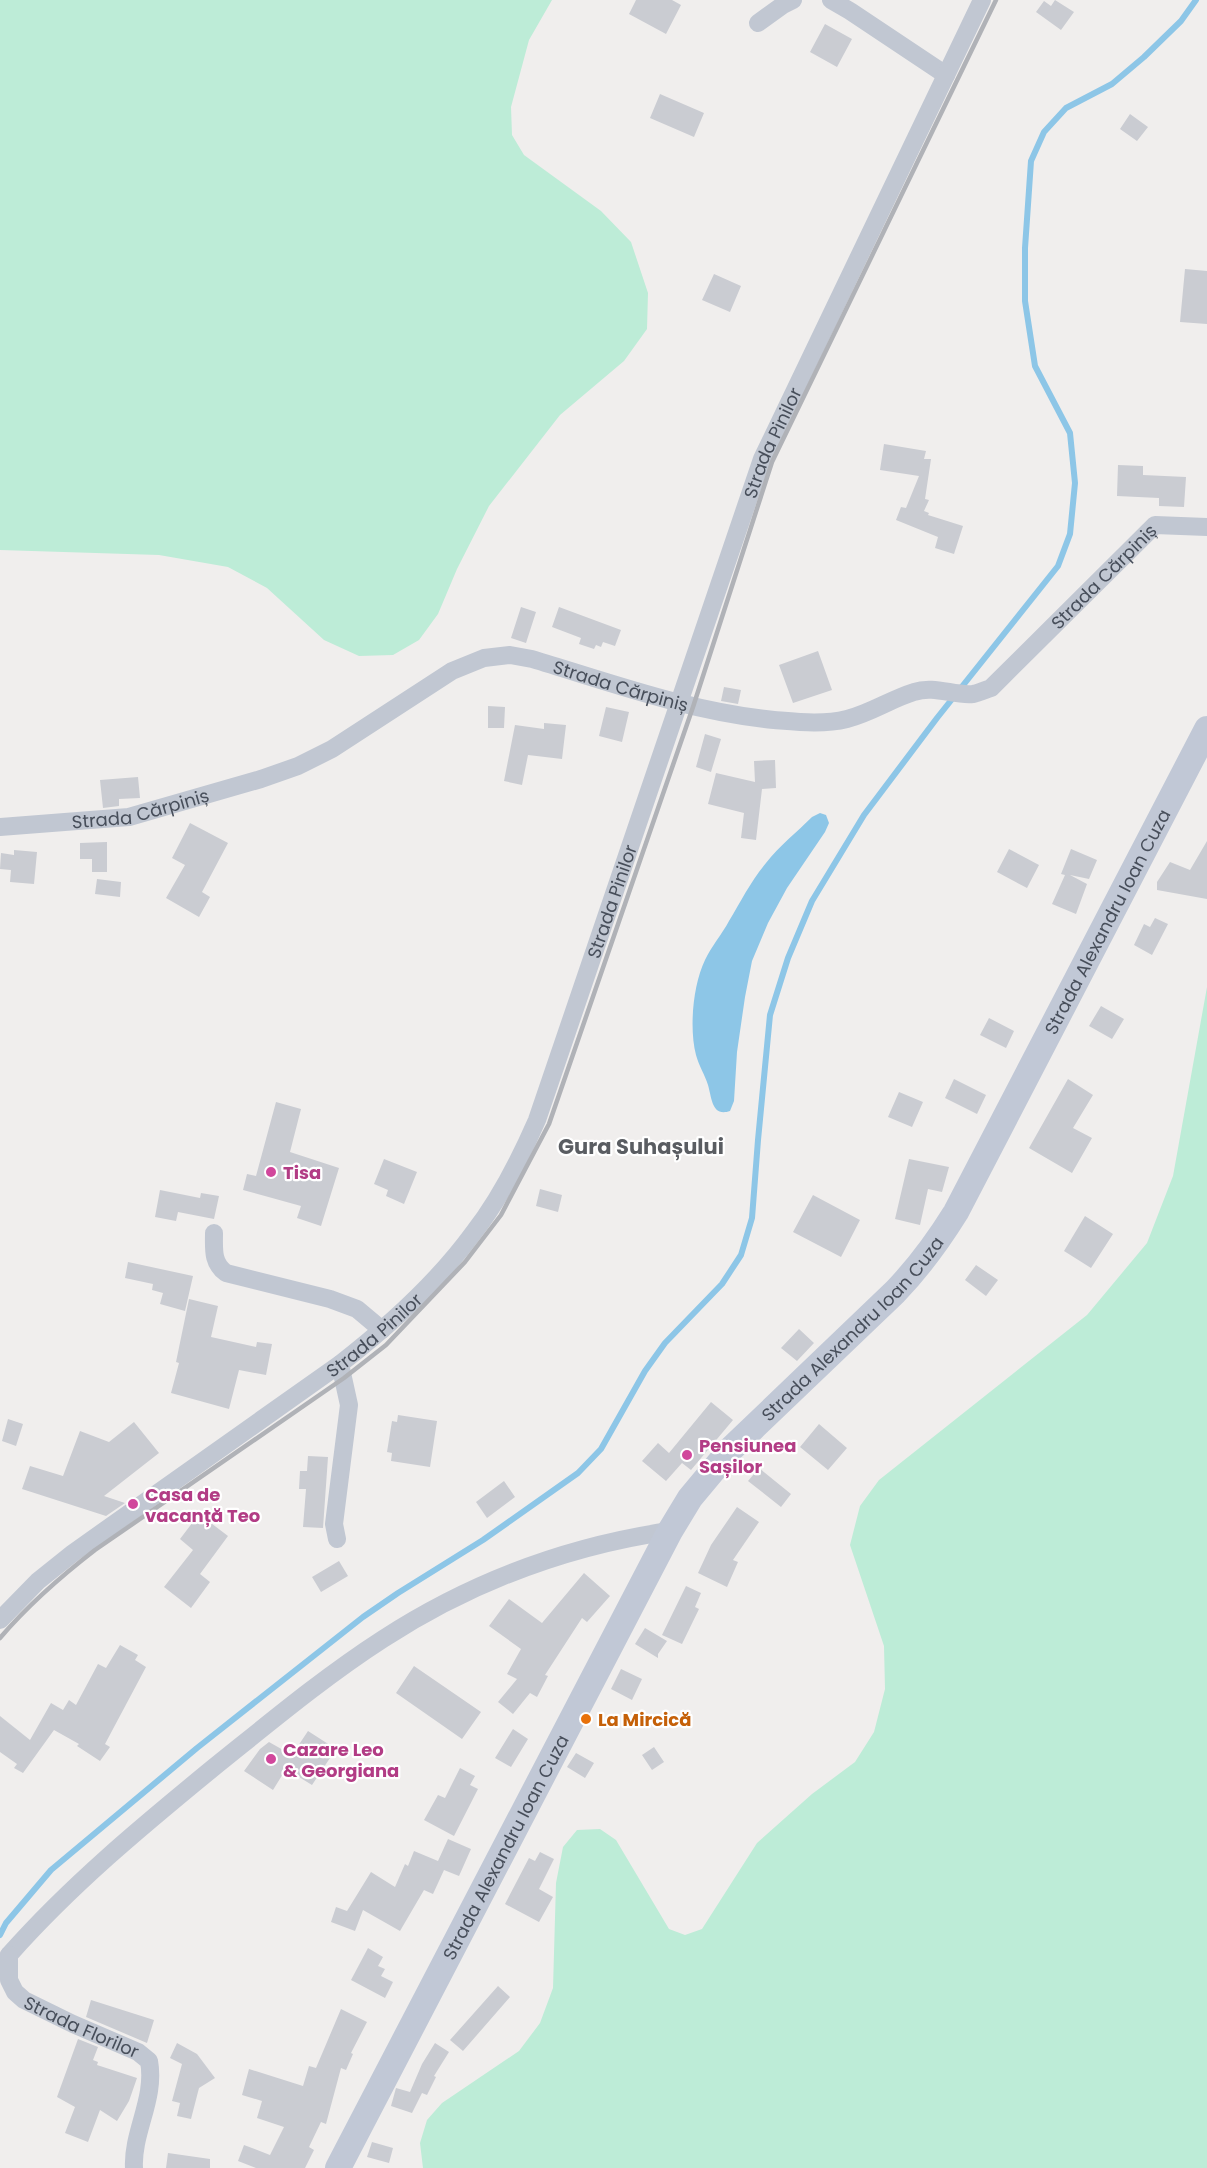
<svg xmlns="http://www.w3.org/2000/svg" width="1207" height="2168" viewBox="0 0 1207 2168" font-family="Poppins,sans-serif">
	<rect width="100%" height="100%" fill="#f0eeed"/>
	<!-- green -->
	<path fill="#bdecd7" d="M0 0H552L529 40 511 107 512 135 524 155 601 211 631 242 648 293 647 329 624 361 560 415 489 506 457 569 438 614 419 640 393 655 359 656 324 640 267 588 228 567 159 555 0 550Z
		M1207 987V2168H423L420 2143 427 2120 442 2103 519 2051 540 2023 553 1988 556 1883 563 1847 577 1830 600 1829 616 1840 669 1929 685 1935 702 1929 757 1843 812 1794 855 1762 874 1732 885 1689 884 1646 850 1545 860 1506 879 1480 1087 1315 1147 1243 1173 1176Z"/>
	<!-- water -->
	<path fill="#8dc6e7" d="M820 813 826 815 829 823 825 832 787 888 768 923 752 961 745 997 737 1052 734 1101 730 1111C712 1117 712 1099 708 1085 705 1075 699 1066 696 1055 689 1028 693 985 705 960 711 947 722 934 729 921 741 901 751 881 766 863 779 846 797 832 812 817Z"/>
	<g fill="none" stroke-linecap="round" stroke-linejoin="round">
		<!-- stream -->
		<path stroke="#8dc6e7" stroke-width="6" d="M0 1935 6 1923 51 1870 197 1748 363 1617 398 1593 483 1540 578 1473 601 1449 645 1371 665 1343 722 1284 741 1255 752 1218 758 1140 770 1015 788 958 812 901 864 815 937 718 1058 566 1070 534 1075 483 1070 433 1035 366 1025 301V248L1031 161 1044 132 1066 108 1112 84 1144 57 1181 21 1196 0"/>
	</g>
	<!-- building -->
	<path fill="#caccd2" d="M636 0H672L681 5 666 34 629 14Z
		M1055 0 1074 12 1061 30 1036 12 1044 1 1051 6Z
		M825 24 852 39 837 67 810 52Z
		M660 94 704 113 694 137 650 118Z
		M1130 114 1148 127 1137 141 1120 129Z
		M1185 269 1207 271V324L1180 322Z
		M714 274 741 286 730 312 702 300Z
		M884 444 926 451 924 459H931L925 499 929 500 924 511 929 513 928 515 963 526 954 554 935 548 938 537 896 520 901 507 906 508 919 476 880 470Z
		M1118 465 1143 466V475L1186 477 1184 507 1159 506V498L1117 496Z
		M521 607 536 612 526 643 511 638Z
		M559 607 621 630 615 646 603 642 601 647 596 645 594 649 579 644 581 638 552 627Z
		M818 651 832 690 793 703 779 665Z
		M724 687 741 690 738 704 721 701Z
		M488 706 505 707 504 728H488Z
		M606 707 629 712 622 742 599 736Z
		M544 723 566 725 562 759 528 755 522 785 504 781 515 725 544 729Z
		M705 734 721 739 711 772 696 767Z
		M775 760 776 788 762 789 756 840 741 838 744 813 708 804 716 773 755 782 754 761Z
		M138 777 140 798 119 799V806L103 808 100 780Z
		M190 823 228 843 202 892 210 897 199 917 166 898 185 865 172 858Z
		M1207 841V899L1157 890V882L1170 862 1190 870Z
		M107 842V872H92V859H80V843Z
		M1009 849 1039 865 1027 888 997 872Z
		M1071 849 1097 860 1089 879 1070 875 1087 884 1076 914 1052 904 1065 875 1061 874Z
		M14 850 37 852 34 884 10 882 11 870 0 869 1 853 14 855Z
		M97 879 121 882 120 897 95 894Z
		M1155 918 1168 924 1152 955 1134 945 1144 924 1150 927Z
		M1101 1006 1124 1019 1112 1039 1089 1026Z
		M989 1018 1014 1031 1006 1048 980 1035Z
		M954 1079 986 1095 977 1114 945 1098Z
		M1068 1079 1093 1095 1073 1128 1092 1138 1072 1173 1029 1148Z
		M899 1092 923 1102 912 1127 888 1117Z
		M276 1102 301 1109 290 1152 339 1168 321 1226 297 1218 301 1206 243 1190 247 1174 256 1176Z
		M384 1159 417 1172 404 1204 386 1196 388 1190 374 1184Z
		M909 1159 949 1167 942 1192 928 1189 920 1225 895 1219Z
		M540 1189 562 1195 558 1212 536 1206Z
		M160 1190 200 1198 201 1193 219 1196 214 1219 178 1212 176 1221 155 1217Z
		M813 1195 860 1220 841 1257 793 1232Z
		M1085 1216 1113 1234 1091 1268 1064 1251Z
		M128 1262 193 1276 185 1311 160 1304 163 1293 152 1290 153 1284 125 1278Z
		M976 1265 998 1280 986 1296 965 1280Z
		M189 1299 218 1306 211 1337 256 1347 257 1342 272 1344 266 1375 239 1370 229 1409 171 1393 179 1363 176 1362Z
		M799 1329 814 1343 797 1361 781 1348Z
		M711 1402 733 1420 691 1470 682 1463 666 1481 642 1461 658 1443 669 1453Z
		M398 1415 437 1421 430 1467 391 1461 392 1453 387 1452 392 1421 397 1422Z
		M8 1419 23 1424 16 1446 2 1441Z
		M134 1422 159 1453 104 1496 125 1503 106 1516 22 1489 30 1466 63 1476 80 1431 109 1442Z
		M819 1424 847 1448 828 1470 800 1447Z
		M308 1456 328 1457 323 1528 303 1527 306 1489H299L300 1471H307Z
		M759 1468 791 1494 781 1507 748 1481Z
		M504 1481 515 1497 487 1518 476 1502Z
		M737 1507 759 1522 733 1560 738 1562 727 1587 698 1573 711 1545Z
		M199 1514 228 1536 200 1574 210 1582 191 1608 164 1587 193 1550 180 1539Z
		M339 1561 348 1576 321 1592 312 1577Z
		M584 1573 610 1596 587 1622 582 1618 545 1675 548 1676 537 1697 530 1693 513 1714 498 1702 517 1679 507 1674 521 1649 489 1626 509 1599 542 1623Z
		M686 1586 701 1593 695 1607 699 1609 682 1644 662 1635Z
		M645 1628 667 1641 658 1654V1658L635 1644Z
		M120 1645 138 1655 135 1660 146 1667 105 1744 110 1747 100 1761 77 1746 79 1744 54 1730 23 1773 14 1768 17 1764 0 1752V1716L30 1740 51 1703 63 1710 69 1700 76 1705 98 1664 106 1668Z
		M414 1666 481 1712 462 1739 396 1693Z
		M621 1669 642 1679 632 1700 611 1689Z
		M513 1729 528 1739 511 1767 495 1758Z
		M308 1731 336 1749 312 1785 286 1769 273 1790 244 1771 260 1749 269 1742 292 1755Z
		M654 1747 664 1762 652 1770 642 1755Z
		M576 1753 594 1763 585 1778 567 1767Z
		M460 1768 475 1776 470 1785 478 1789 454 1836 424 1820 438 1795 445 1798Z
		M448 1839 471 1849 459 1876 444 1870 433 1894 424 1890 400 1931 363 1910 355 1931 331 1922 336 1907 347 1911 371 1872 395 1887 405 1864 408 1866 414 1851 438 1861Z
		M540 1852 554 1859 539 1889 553 1897 539 1922 505 1904 529 1858 535 1861Z
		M368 1948 383 1957 378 1966 385 1969 381 1976 393 1982 385 1998 351 1980Z
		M498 1986 510 1997 463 2051 450 2040Z
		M91 2000 154 2020 147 2043 86 2017Z
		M341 2009 367 2022 351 2053 353 2054 346 2070 341 2068 326 2124 321 2122 309 2147 314 2150 305 2168H256L238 2161 244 2145 270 2155 284 2127 257 2118 262 2101 242 2095 249 2069 303 2086 309 2066 316 2068Z
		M78 2039 98 2047 93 2060 98 2062 97 2065 137 2078 129 2101 117 2121 100 2110 88 2142 65 2133 75 2107 57 2097Z
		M177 2043 197 2054 215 2078 199 2088 191 2119 177 2116 180 2103 172 2101 182 2064 170 2058Z
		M435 2043 449 2052 434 2076 436 2077 427 2095 422 2093 412 2113 391 2106 396 2088 410 2092 422 2064Z
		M372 2142 393 2148 389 2163 367 2157Z
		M168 2153 210 2159V2168H166Z"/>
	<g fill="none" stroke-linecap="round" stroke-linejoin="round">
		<!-- street -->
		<g stroke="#c1c7d2" stroke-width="18">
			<path d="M831 0 850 11 946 75"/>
			<path d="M758 23 783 5 793 0"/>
			<path id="s1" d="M0 827 129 817 261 779 298 766 332 749 452 671 484 658 510 655 532 659C612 683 691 712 774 720 798 722 823 725 847 719 871 713 891 699 914 692 934 685 954 696 973 694 979 693 985 690 991 688L1155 525 1207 527"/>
			<path d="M214 1233C214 1249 212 1263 226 1273L330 1299 357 1309 382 1330"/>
			<path d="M337 1539 334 1524 349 1405 340 1364"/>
			<path id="s2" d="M0 1620 38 1581 73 1553 340 1364C389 1326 437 1283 474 1232 500 1199 520 1159 537 1120L762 459 982 0"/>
			<path d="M9 1955C71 1885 141 1827 213 1768 268 1724 324 1677 383 1639 471 1582 567 1546 670 1531"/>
			<path id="s3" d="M9 1955V1980L15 1992 24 2000 73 2024 138 2052 149 2061C156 2099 132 2132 134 2168"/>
		</g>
		<!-- secondary -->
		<path stroke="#c1c8d6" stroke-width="26" id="s4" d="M338 2168 670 1531 690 1498 730 1450 895 1292C919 1267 938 1241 956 1212L1207 729"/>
		<!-- rail -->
		<path stroke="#b0b2b7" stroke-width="4.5" d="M0 1638C29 1604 60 1577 95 1550L344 1378 386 1345 465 1262 501 1215 549 1124 693 707 772 462 996 0"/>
	</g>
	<!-- markers -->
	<g fill="#d1479c" stroke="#fff" stroke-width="2">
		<circle cx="271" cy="1172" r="6"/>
		<circle cx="687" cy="1455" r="6"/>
		<circle cx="133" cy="1504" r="6"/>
		<circle cx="271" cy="1759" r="6"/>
	</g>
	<circle fill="#e8710a" stroke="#fff" stroke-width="2" cx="586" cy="1719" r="6"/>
	<g text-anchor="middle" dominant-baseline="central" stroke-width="4.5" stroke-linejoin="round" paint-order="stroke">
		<!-- street labels -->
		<g font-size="18" fill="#474e5a" stroke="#fff">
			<text stroke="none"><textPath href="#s2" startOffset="1461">Strada Pinilor</textPath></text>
			<text stroke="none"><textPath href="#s1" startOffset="1203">Strada Cărpiniș</textPath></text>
			<text stroke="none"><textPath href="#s1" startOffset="663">Strada Cărpiniș</textPath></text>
			<text stroke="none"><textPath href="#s1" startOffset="142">Strada Cărpiniș</textPath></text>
			<text stroke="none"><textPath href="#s2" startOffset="975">Strada Pinilor</textPath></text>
			<text stroke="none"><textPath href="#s4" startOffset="1476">Strada Alexandru Ioan Cuza</textPath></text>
			<text stroke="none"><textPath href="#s4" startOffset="992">Strada Alexandru Ioan Cuza</textPath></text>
			<text stroke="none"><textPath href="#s2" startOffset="471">Strada Pinilor</textPath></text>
			<text stroke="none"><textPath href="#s4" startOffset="362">Strada Alexandru Ioan Cuza</textPath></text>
			<text stroke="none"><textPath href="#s3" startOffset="114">Strada Florilor</textPath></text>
		</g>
		<!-- hotel labels -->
		<g font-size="18" font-weight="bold" fill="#b23c85" stroke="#fff" text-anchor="start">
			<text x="283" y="1172">Tisa</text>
			<text x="699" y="1445">Pensiunea<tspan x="699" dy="21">Sașilor</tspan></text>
			<text x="145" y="1494">Casa de<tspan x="145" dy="21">vacanță Teo</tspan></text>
			<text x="283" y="1749">Cazare Leo<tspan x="283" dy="21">&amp; Georgiana</tspan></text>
		</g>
		<!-- food labels -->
		<g font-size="18" font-weight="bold" fill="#c56008" stroke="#fff" text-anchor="start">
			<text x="598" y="1719">La Mircică</text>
		</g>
		<!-- quarter labels -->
		<g font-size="21" font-weight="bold" fill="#5a5d62" stroke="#fff">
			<text x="641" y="1146">Gura Suhașului</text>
		</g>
	</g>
</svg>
